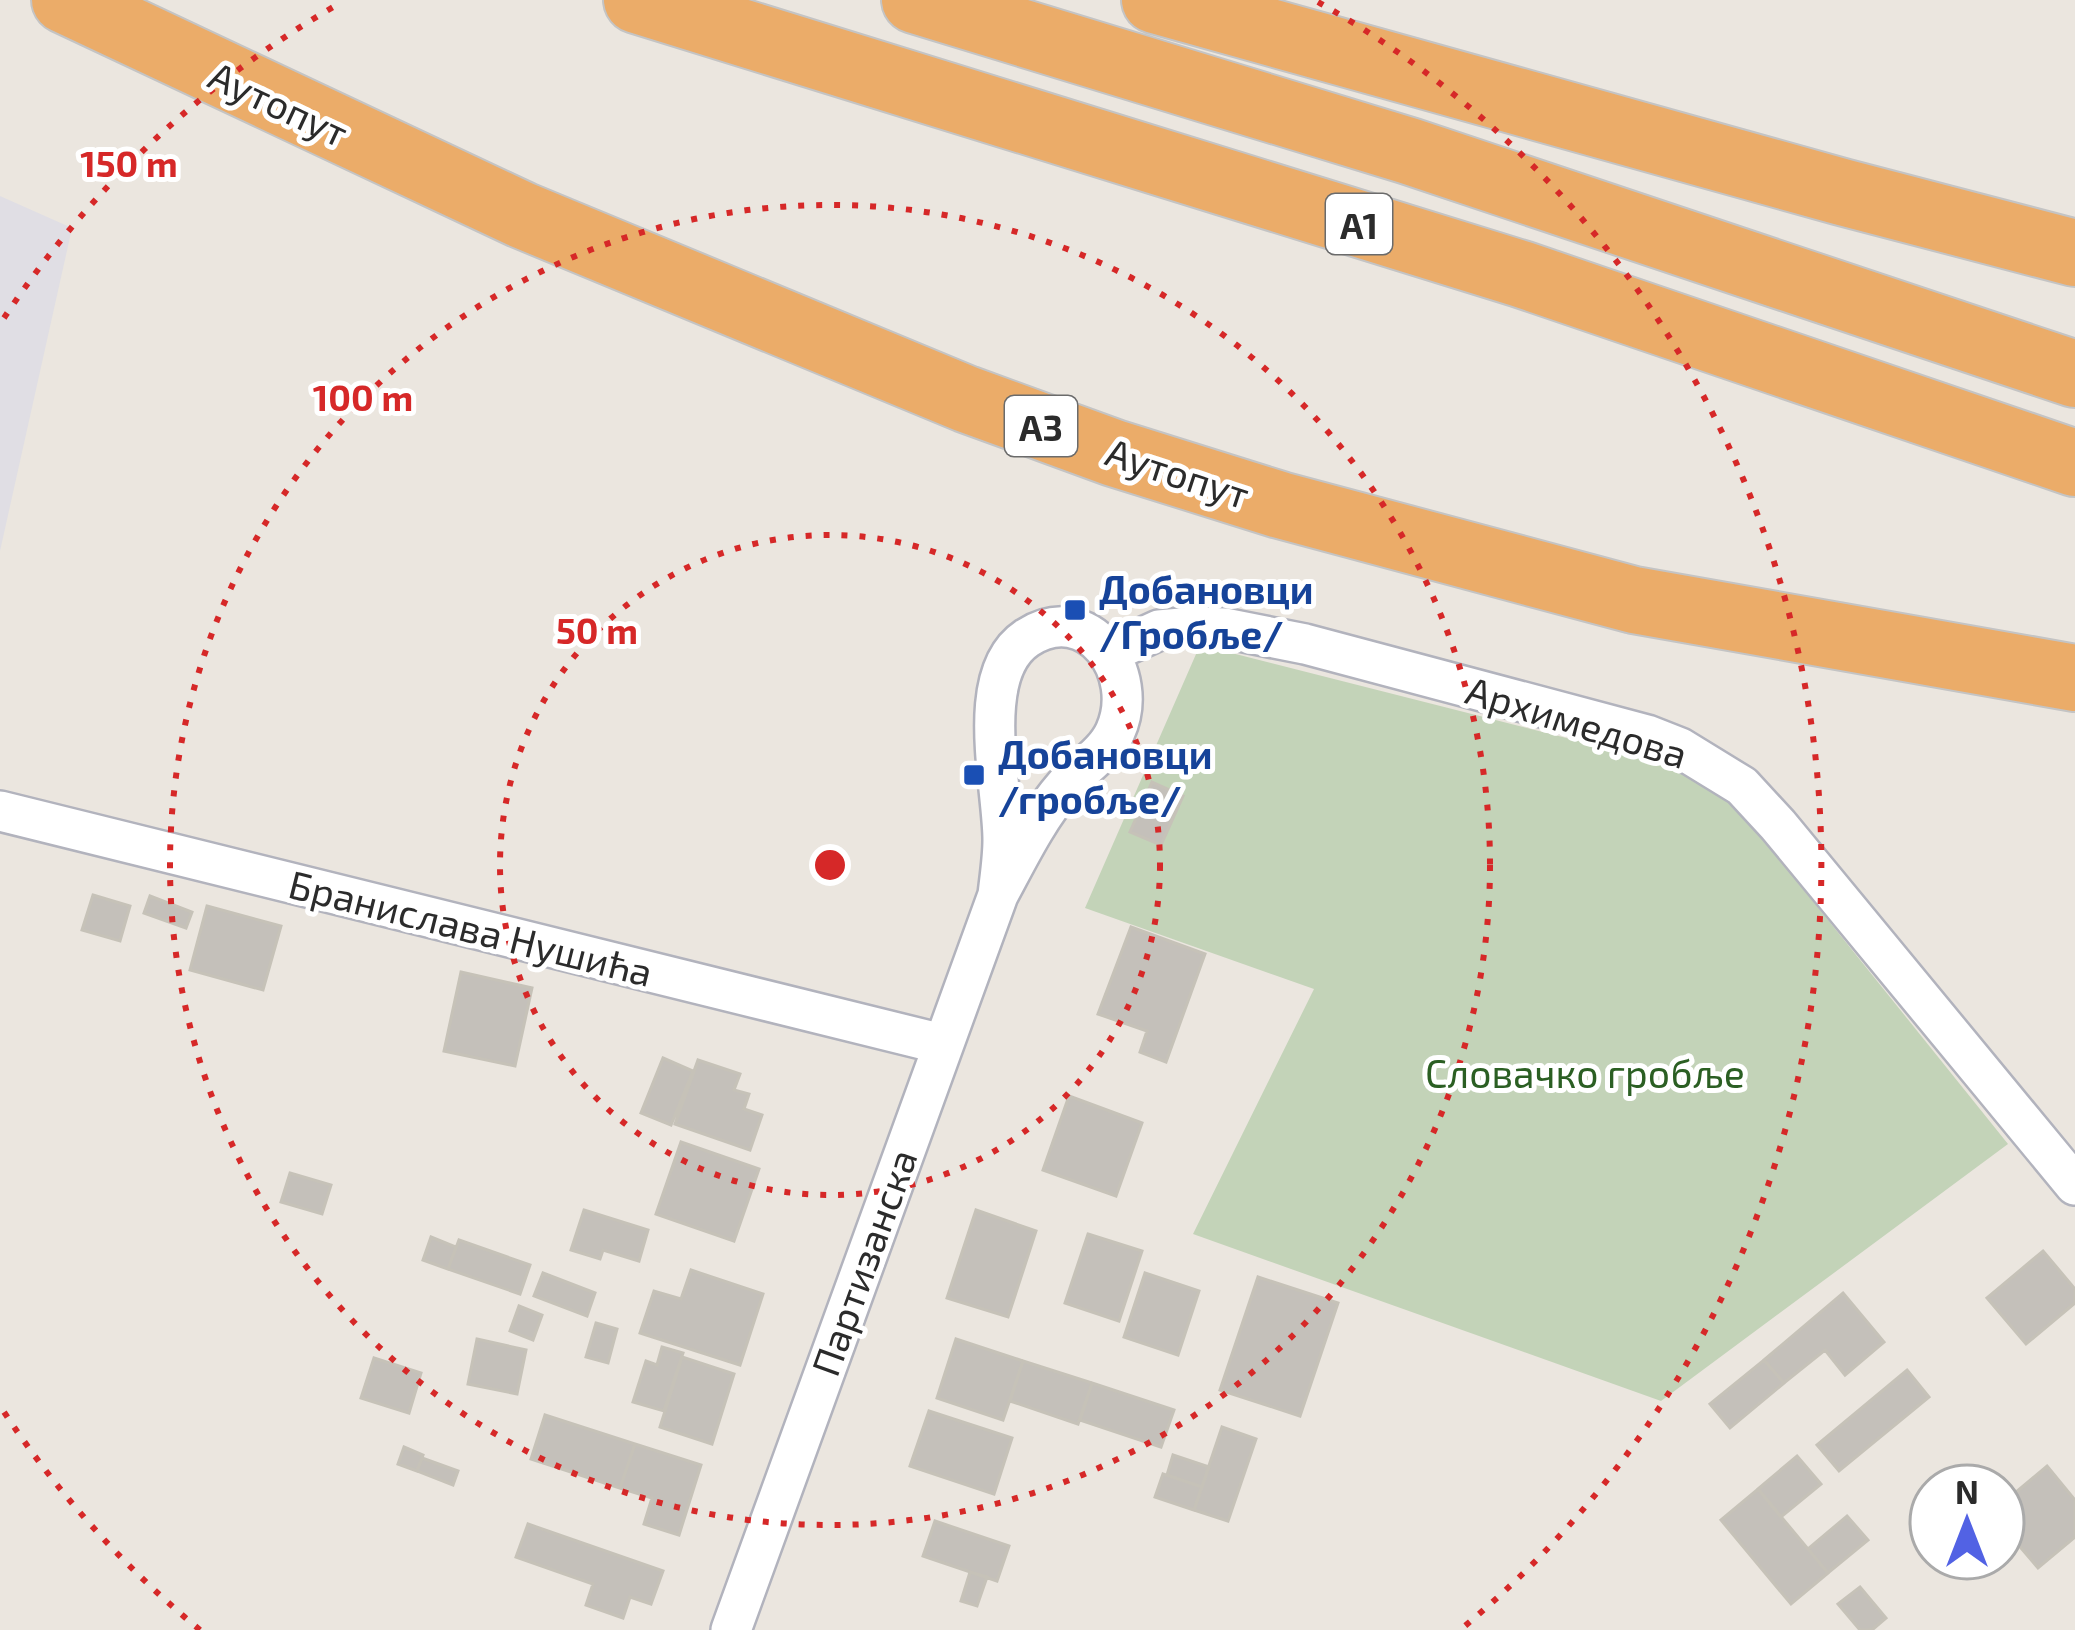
<svg xmlns="http://www.w3.org/2000/svg" width="2075" height="1630" viewBox="0 0 2075 1630" font-family="'Exo 2',sans-serif">
	<rect width="100%" height="100%" fill="#ebe6df"/>
	<!-- industrial -->
	<path fill="#e0dee4" d="M0 196 72 228 0 551Z"/>
	<!-- cemetery -->
	<path fill="#c3d3b8" d="M1200 645 1665 763 1738 808 2008 1144 1661 1401 1193 1234 1314 989 1085 908Z"/>
	<!-- building -->
	<path fill="#c4c0ba" stroke="#c6c2b8" stroke-width="3" d="M1152 782 1183 796 1161 845 1130 832Z
		M93 895 130 906 120 941 82 930Z
		M150 896 192 912 186 928 144 913Z
		M207 906 281 926 263 990 190 970Z
		M1131 927 1205 954 1166 1062 1140 1052 1147 1031 1098 1014Z
		M461 972 532 988 515 1066 444 1051Z
		M663 1058 693 1071 671 1125 641 1113Z
		M698 1060 740 1074 734 1090 749 1094 744 1109 762 1115 750 1150 675 1124Z
		M1069 1096 1142 1123 1116 1196 1043 1170Z
		M681 1142 759 1169 734 1241 656 1214Z
		M290 1173 331 1185 322 1214 281 1202Z
		M584 1210 648 1230 639 1261 603 1250 600 1259 571 1250Z
		M976 1210 1036 1231 1008 1317 947 1298Z
		M1088 1234 1142 1251 1119 1321 1065 1303Z
		M431 1237 456 1247 448 1269 423 1260Z
		M459 1240 530 1265 520 1294 448 1269Z
		M2043 1251 2075 1289V1303L2026 1344 1987 1298Z
		M691 1270 763 1294 740 1365 640 1333 654 1291 681 1299Z
		M543 1273 595 1293 587 1316 534 1296Z
		M1145 1273 1199 1291 1178 1355 1124 1337Z
		M1258 1277 1338 1303 1300 1416 1220 1390Z
		M1843 1293 1884 1342 1845 1375 1825 1350 1784 1383 1764 1360Z
		M519 1306 542 1315 533 1340 510 1331Z
		M596 1323 617 1329 608 1363 586 1357Z
		M477 1339 526 1350 517 1394 468 1384Z
		M956 1339 1023 1361 1003 1420 937 1398Z
		M662 1347 683 1353 664 1411 633 1402 646 1361 657 1365Z
		M682 1357 734 1374 712 1444 660 1427Z
		M374 1358 421 1373 409 1413 361 1398Z
		M1764 1360 1784 1383 1730 1428 1710 1404Z
		M1023 1361 1092 1383 1078 1424 1010 1401Z
		M1907 1370 1929 1397 1839 1471 1817 1445Z
		M1092 1383 1174 1410 1161 1447 1080 1420Z
		M929 1411 1012 1438 994 1494 910 1466Z
		M545 1415 635 1444 620 1488 531 1459Z
		M1222 1427 1256 1439 1228 1521 1194 1510Z
		M635 1444 701 1465 679 1535 644 1524 652 1498 620 1488Z
		M404 1447 423 1455 417 1471 398 1464Z
		M1173 1455 1209 1467 1202 1487 1167 1475Z
		M1797 1456 1821 1484 1781 1517 1758 1489Z
		M422 1458 458 1471 453 1485 417 1471Z
		M2047 1466 2075 1500V1537L2038 1568 2003 1527V1503Z
		M1163 1474 1202 1487 1194 1510 1155 1497Z
		M1758 1489 1828 1573 1791 1604 1721 1520Z
		M1847 1516 1868 1540 1828 1573 1808 1549Z
		M935 1521 1009 1546 997 1581 923 1556Z
		M528 1524 663 1571 651 1604 630 1597 623 1618 586 1605 593 1584 516 1557Z
		M970 1572 987 1577 977 1606 961 1601Z
		M1860 1587 1886 1618 1872 1630H1860L1838 1604Z"/>
	<g fill="none" stroke-linecap="round" stroke-linejoin="round">
		<!-- minor casing -->
		<g stroke="#b2b3bd" stroke-width="44">
			<path id="minor" d="M1111 652 1159 630 1193 627 1224 628 1305 644 1647 735 1680 748 1742 786 1778 825 2075 1185
				M0 811 942 1044
				M731 1630 998 895C1018 858 1037 818 1065 786 1081 768 1105 754 1115 732 1142 673 1088 598 1027 638 973 674 1003 786 1003 840 1003 858 1000 877 998 895"/>
		</g>
		<!-- motorway casing -->
		<g stroke="#c4c4c4" stroke-width="70">
			<path id="motorway" d="M65 0 522 215 966 399 1114 453 1280 505 1634 600 2075 678
				M637 0 1521 274 2075 463
				M915 0 1409 151 2075 374
				M1155 0 1842 192 2075 253"/>
		</g>
		<!-- minor -->
		<use href="#minor" stroke="#fff" stroke-width="39"/>
		<!-- motorway -->
		<use href="#motorway" stroke="#ebac69" stroke-width="66"/>
	</g>
	<!-- distance rings -->
	<g fill="none" stroke="#d62828" stroke-width="6" stroke-dasharray="6 12">
		<circle cx="830" cy="865" r="330"/>
		<circle cx="830" cy="865" r="660"/>
		<path d="M200 1630A991 991 0 0 1 4 1412M4 318A991 991 0 0 1 342 2M1318 2A991 991 0 0 1 1460 1630"/>
	</g>
	<!-- markers -->
	<g fill="#1a4fb4" stroke="#fff" stroke-width="4.5">
		<rect x="1063" y="598" width="24" height="24" rx="6"/>
		<rect x="962" y="763" width="24" height="24" rx="6"/>
	</g>
	<g text-anchor="middle" dominant-baseline="central" stroke-width="10" stroke-linejoin="round" paint-order="stroke">
		<!-- shield labels -->
		<g fill="#fff" stroke="#6b6b6b" stroke-width="3">
			<rect x="1326" y="194" width="66" height="60" rx="9"/>
			<rect x="1005" y="396" width="72" height="60" rx="9"/>
		</g>
		<g font-size="36" font-weight="bold" fill="#2b2b2b">
			<text x="1359" y="224">A1</text>
			<text x="1041" y="426">A3</text>
		</g>
		<!-- street labels -->
		<g font-size="39" fill="#2b2b2b" stroke="#fff">
			<text transform="translate(279 103) rotate(25)">Аутопут</text>
			<text transform="translate(1178 472) rotate(18)">Аутопут</text>
			<text transform="translate(1577 721) rotate(17)">Архимедова</text>
			<text transform="translate(471 927) rotate(14)">Бранислава Нушића</text>
			<text transform="translate(863 1262) rotate(-70)">Партизанска</text>
		</g>
		<!-- transit labels -->
		<g font-size="39" font-weight="bold" fill="#164399" stroke="#fff" text-anchor="start">
			<text x="1099" y="588">Добановци<tspan x="1099" dy="45">/Гробље/</tspan></text>
			<text x="998" y="753">Добановци<tspan x="998" dy="45">/гробље/</tspan></text>
		</g>
		<!-- park labels -->
		<g font-size="39" fill="#2b5f23" stroke="#fff">
			<text x="1585" y="1072">Словачко гробље</text>
		</g>
	</g>
	<circle cx="830" cy="865" r="18" fill="#d62828" stroke="#fff" stroke-width="6"/>
	<g font-size="36" text-anchor="middle" font-weight="bold" fill="#d62828" stroke="#fff" stroke-width="10" stroke-linejoin="round" paint-order="stroke">
		<text x="129" y="177">150 m</text>
		<text x="363" y="411">100 m</text>
		<text x="597" y="644">50 m</text>
	</g>
	<!-- north arrow -->
	<g transform="translate(1967 1522)"><circle r="57" fill="#ffffff" stroke="#aaaaaa" stroke-width="3"/>
	<path d="M0-9L21 45L0 30L-21 45Z" fill="#5262e4"/>
	<text y="-18" font-size="33" font-weight="bold" text-anchor="middle" fill="#2b2b2b">N</text>
	</g>
</svg>
